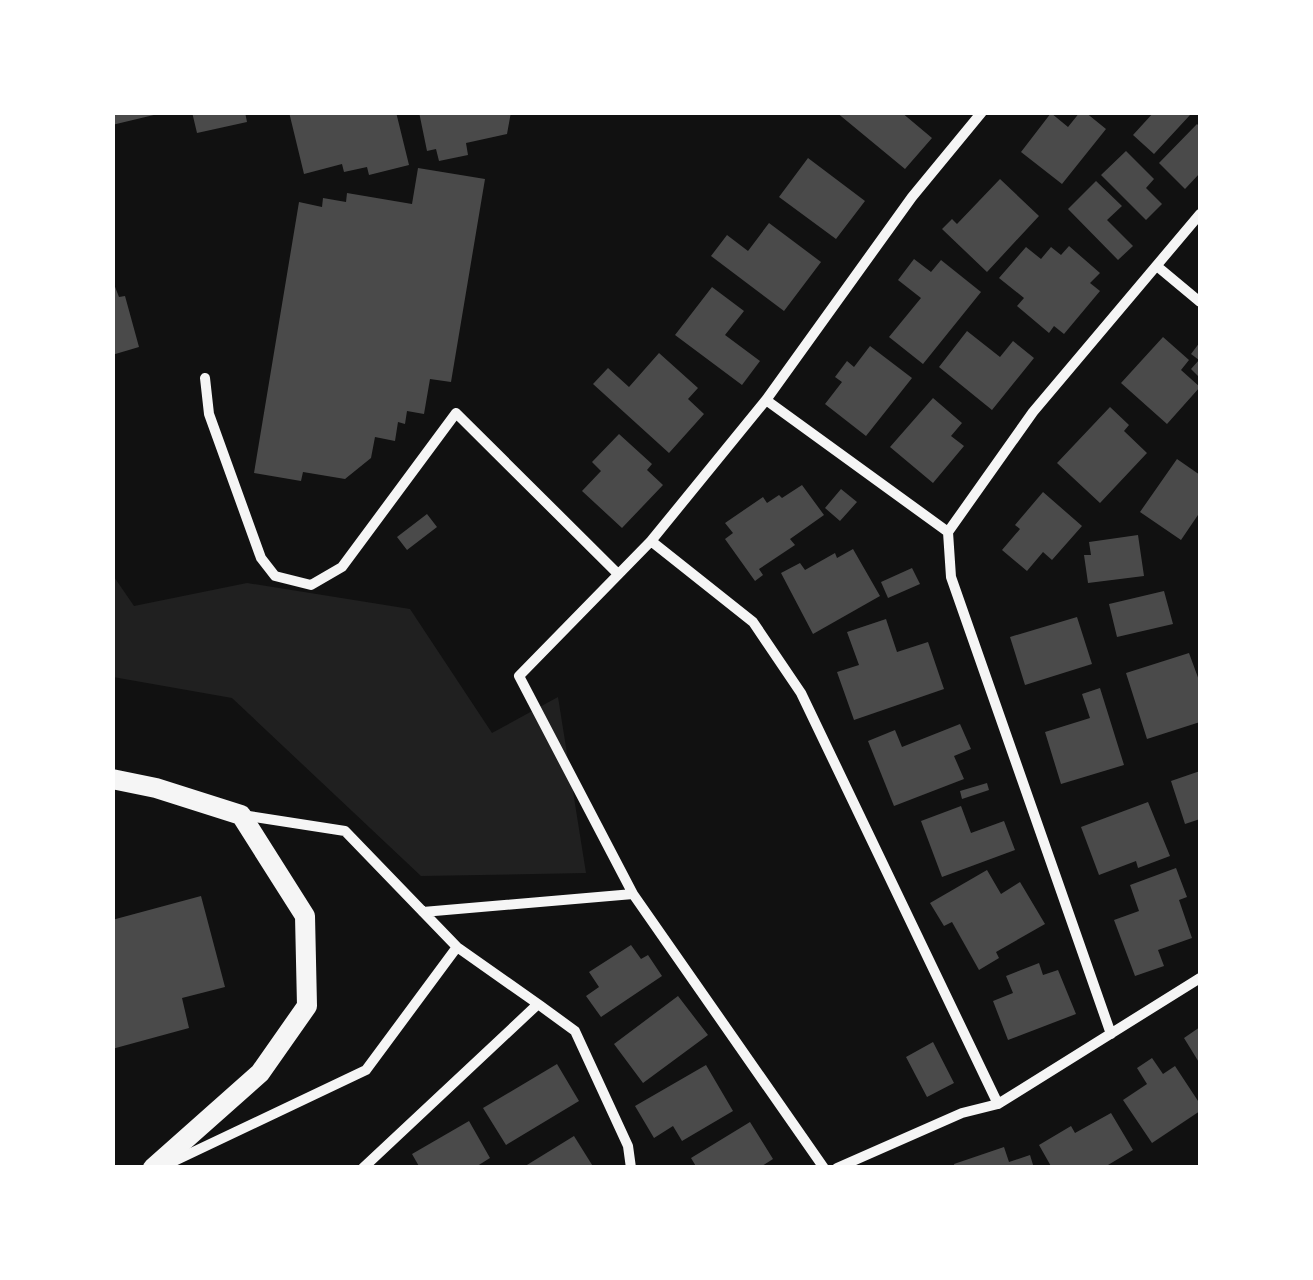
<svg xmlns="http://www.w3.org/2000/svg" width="1313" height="1280" viewBox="0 0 1313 1280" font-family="'Titillium Web',sans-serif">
	<rect width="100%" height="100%" fill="#111"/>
	<!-- green -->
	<path fill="#202020" d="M112 574 134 606 247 583 410 609 492 733 558 697 586 873 421 876 232 698 113 677Z"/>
	<!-- building -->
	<path fill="#4a4a4a" d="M112 112H158V114L112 125Z
		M192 112H245L247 122 197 133Z
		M289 112H396L409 165 369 175 367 167 344 172 342 164 304 174Z
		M419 112H511L507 134 466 143 468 155 439 161 436 149 427 151Z
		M836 112H901L932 138 905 169Z
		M1080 112H1085L1106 129 1062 184 1021 152 1051 113 1068 127Z
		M1154 112 1190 115 1154 154 1133 135Z
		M1197 124 1200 127V173L1185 189 1159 163Z
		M1126 151 1154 179 1146 188 1162 204 1146 220 1101 175Z
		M808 158 865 201 836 239 779 197Z
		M418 168 485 179 451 382 430 379 424 414 407 411 405 424 398 422 395 441 375 437 371 458 345 479 303 472 301 481 254 473 299 202 322 207 323 198 346 202 347 193 412 204Z
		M1000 179 1039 216 987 272 942 229 952 219 957 224Z
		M1096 181 1122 206 1107 220 1133 246 1118 260 1068 209Z
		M769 223 821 262 784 311 711 256 727 235 748 251Z
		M1069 246 1100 273 1090 283 1100 291 1064 334 1054 326 1049 333 1017 306 1024 298 999 278 1026 247 1041 259 1051 247 1061 255Z
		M914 259 931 272 941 260 981 292 923 364 889 337 921 298 898 280Z
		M112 279 119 297 125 296 139 347 112 355Z
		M712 287 744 311 725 335 760 361 742 385 675 335Z
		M967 331 1000 357 1013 341 1034 358 992 410 939 367Z
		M1163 337 1189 360 1181 370 1200 387 1167 424 1121 383Z
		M1200 342V378L1191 369 1199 360 1191 354Z
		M870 346 912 378 866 436 825 404 842 382 835 377 847 361 854 367Z
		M659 353 698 388 688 399 704 414 669 453 593 384 608 368 629 387Z
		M933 398 962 423 951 436 964 446 933 483 890 447Z
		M1110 407 1129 425 1124 431 1147 453 1100 503 1057 463Z
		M619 434 652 464 647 470 663 485 622 528 582 491 601 471 592 462Z
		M1177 459 1200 475V512L1181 540 1140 512Z
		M802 485 824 515 790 539 795 545 759 569 763 575 755 581 725 539 733 533 725 523 763 497 767 503 779 495 782 498Z
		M841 489 857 502 840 521 825 508Z
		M1043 492 1082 526 1052 560 1043 552 1027 571 1002 550 1020 529 1015 525Z
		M427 514 437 527 407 550 397 537Z
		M1138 535 1144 576 1088 583 1084 555H1091L1089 542Z
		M853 549 880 596 813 634 781 573 800 563 805 570 835 553 837 558Z
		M912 568 920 584 888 598 881 582Z
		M1164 591 1173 624 1117 637 1109 604Z
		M1077 617 1092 664 1025 685 1010 637Z
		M886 619 897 652 928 642 944 689 854 720 837 672 859 665 847 632Z
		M1189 653 1200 683V722L1147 739 1126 673Z
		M1100 688 1124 765 1061 784 1045 732 1090 718 1082 694Z
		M960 724 971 749 954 756 964 779 894 806 868 741 895 730 902 747Z
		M1200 771V819L1185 824 1171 781Z
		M987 783 989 790 962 799 960 791Z
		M1148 802 1170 856 1138 868 1136 861 1099 875 1081 827Z
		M961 806 971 833 1004 821 1015 850 942 877 921 821Z
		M1176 868 1187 897 1179 900 1192 938 1158 950 1164 966 1135 976 1114 920 1139 911 1130 885Z
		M987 870 1001 894 1020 882 1045 924 996 952 999 958 979 970 952 922 944 926 930 903Z
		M201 896 225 987 182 998 189 1028 112 1049V920Z
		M631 945 641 959 648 955 662 976 601 1017 586 996 599 987 589 972Z
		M1039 963 1043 975 1058 970 1076 1014 1008 1040 993 1001 1013 993 1006 976Z
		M678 996 708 1035 643 1083 614 1044Z
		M1200 1027V1064L1184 1038Z
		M933 1042 954 1083 927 1097 906 1057Z
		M1152 1058 1163 1074 1175 1066 1200 1104V1111L1152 1143 1123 1100 1147 1084 1137 1068Z
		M557 1064 579 1101 506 1145 483 1108Z
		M706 1065 733 1111 682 1141 673 1126 654 1138 635 1106Z
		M1111 1113 1133 1150 1103 1168H1052L1039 1145 1071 1126 1075 1133Z
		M469 1121 490 1158 474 1168H420L412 1154Z
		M750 1122 773 1159 759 1168H697L691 1158Z
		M574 1136 594 1168H522Z
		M1004 1147 1009 1162 1030 1155 1034 1168H955L954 1164Z"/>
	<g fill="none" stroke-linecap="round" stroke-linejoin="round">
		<!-- minor -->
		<path stroke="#f5f5f5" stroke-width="10" d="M982 112 912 197 766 400 651 541 753 622 801 693 998 1104 1200 978
			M1158 267 1200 302
			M205 378 209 414 261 558 275 576 311 585 342 567 456 413 618 574
			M766 400 948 532
			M651 541 519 676 633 894 824 1168
			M423 912 633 894
			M538 1004 575 1031 628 1146 631 1168
			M1111 1034 951 577 948 532 1033 412 1200 214
			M168 1164 366 1070 457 947 345 831 242 815
			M363 1168 538 1004 457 947
			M837 1168 962 1113 998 1104"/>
		<!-- secondary -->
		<path stroke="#f5f5f5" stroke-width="20" d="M112 779 156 788 241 815 305 916 307 1006 260 1073 153 1168"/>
	</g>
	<!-- border -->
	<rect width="1313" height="1280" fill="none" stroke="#ffffff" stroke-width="230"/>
</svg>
